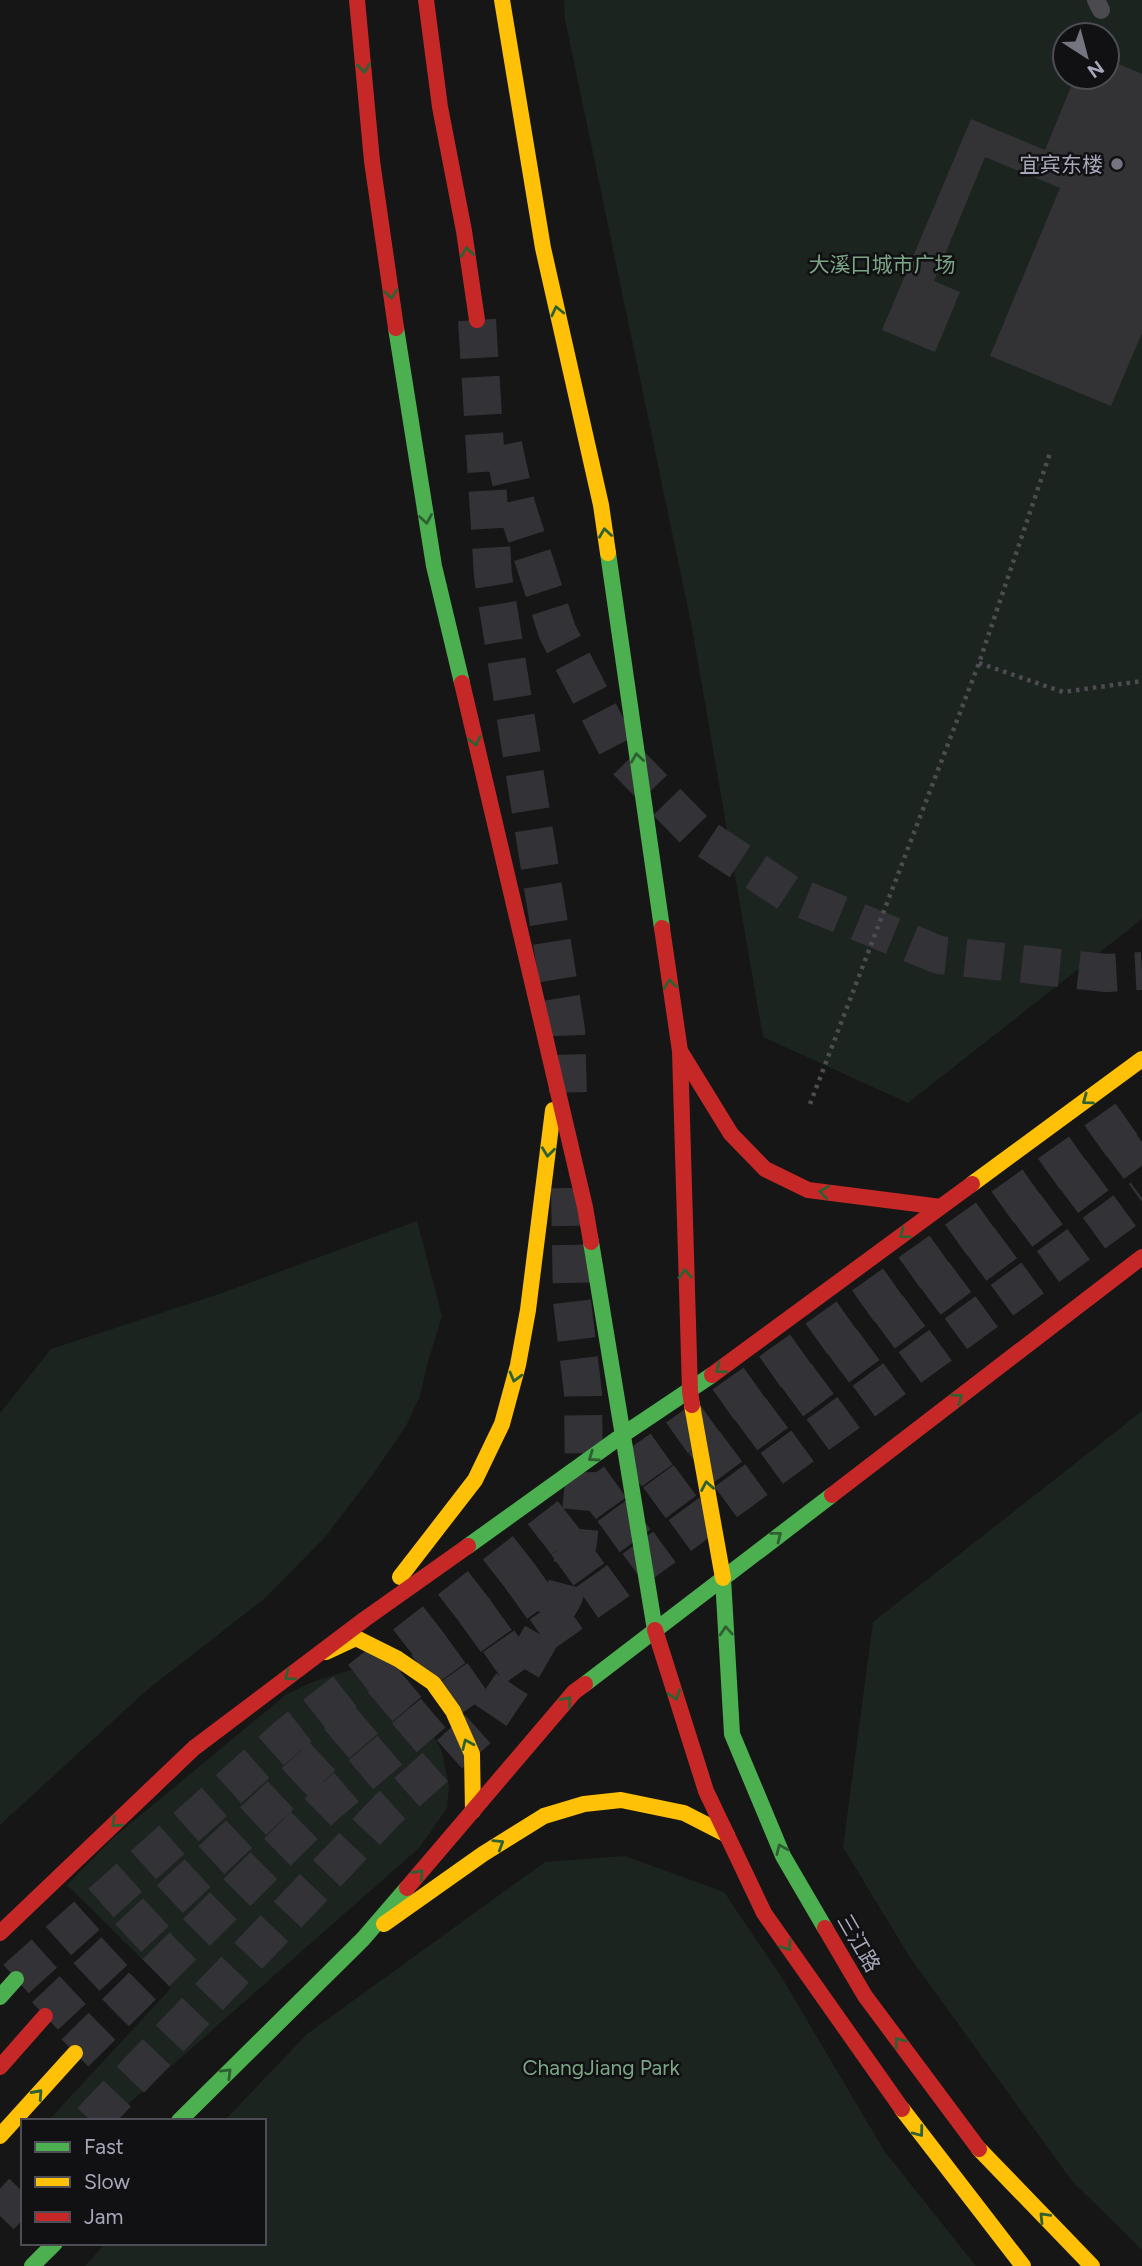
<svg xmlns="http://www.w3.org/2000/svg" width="1142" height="2266" viewBox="0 0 1142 2266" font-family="Figtree,'Noto Sans SC',sans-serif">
	<rect width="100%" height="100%" fill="#161616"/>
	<!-- green -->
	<path fill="#1c241f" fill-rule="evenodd" d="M564 0H1142V919L908 1103 763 1037 692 628 565 19ZM1065 35H1107V77H1065Z
		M417 1221 442 1316 427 1365 420 1396 406 1426 371 1477 325 1537 264 1599 147 1690 0 1825V1413L51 1349 222 1293Z
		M1142 1411V2250L1072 2181 909 1956 843 1847 873 1622Z
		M351 1670 387 1680 431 1730 442 1752 449 1785 447 1808 419 1848 109 2121H48L171 1988 67 1885 114 1837 287 1694 312 1682Z
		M625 1856 724 1892 782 1978 885 2152 976 2266H85L106 2243H264V2121H224L307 2034 545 1862Z"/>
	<!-- building -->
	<path fill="#333235" d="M1107 59 1142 74V333L1111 406 990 356 1060 188 985 157 934 281 960 292 935 352 882 330 971 119 1045 150 1075 77H1107Z"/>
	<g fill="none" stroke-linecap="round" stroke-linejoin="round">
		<!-- primary-tunnel -->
		<path stroke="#333337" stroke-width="38" stroke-dasharray="38 19" stroke-linecap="butt" d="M477 320 493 576 566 1030 568 1096
			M503 445 517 508 557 631 621 755 697 833 788 893 939 955 1106 973 1142 971
			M91 2121 388 1809 487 1721 522 1669 564 1596 578 1542 584 1482 583 1393 572 1301 570 1188
			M0 2216 23 2192"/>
		<!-- highway-tunnel -->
		<path stroke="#333337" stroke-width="38" stroke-dasharray="38 19" stroke-linecap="butt" d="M16 1979 289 1735 591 1499 1142 1108
			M45 2016 328 1751 426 1668 611 1535 1142 1142
			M75 2053 322 1808 452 1697 608 1588 1142 1198"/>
		<!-- path -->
		<path stroke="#4c4c51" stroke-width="4.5" stroke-dasharray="3.5 5" stroke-linecap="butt" d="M979 663 1063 692 1142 681
			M810 1104 979 663 1051 450"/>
		<!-- lane -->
		<path stroke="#4a4a4f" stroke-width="18" d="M1096 0 1101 10"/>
		<!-- fast -->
		<path stroke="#4caf50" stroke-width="16" d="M396 328 434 566 462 683
			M608 553 662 928
			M591 1242 655 1630
			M468 1546 624 1434 712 1375
			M723 1578 732 1734 783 1856 825 1928
			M585 1684 832 1495
			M0 1997 16 1979
			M179 2121 363 1939 407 1888
			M32 2266 55 2243"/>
		<!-- slow -->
		<path stroke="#ffc107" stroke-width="16" d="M502 0 543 248 601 505 608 553
			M972 1184 1142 1059
			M692 1405 723 1578
			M400 1577 475 1480 502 1424 518 1365 528 1310 553 1110
			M326 1652 356 1638 398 1659 433 1683 453 1711 472 1754 473 1811
			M384 1924 483 1854 544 1816 584 1804 621 1800 684 1813 727 1835
			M902 2109 1023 2266
			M0 2136 75 2053
			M979 2149 1092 2266"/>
		<!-- jam -->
		<path stroke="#c62828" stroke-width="16" d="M357 0 372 161 396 328
			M426 0 440 107 464 231 477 320
			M462 683 585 1207 591 1242
			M662 928 680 1051 690 1391 692 1405
			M680 1051 731 1134 765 1169 808 1190 941 1207
			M712 1375 972 1184
			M832 1495 1142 1257
			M655 1630 706 1791 764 1913 902 2109
			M407 1888 574 1692 585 1684
			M825 1928 865 1996 979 2149
			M0 1933 194 1748 365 1619 468 1546
			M0 2067 45 2016"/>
	</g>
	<!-- one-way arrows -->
	<defs><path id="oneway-chevron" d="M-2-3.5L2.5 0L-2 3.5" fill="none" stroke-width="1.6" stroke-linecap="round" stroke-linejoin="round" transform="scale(1.75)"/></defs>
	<g stroke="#2e6031">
		<use href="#oneway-chevron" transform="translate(364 68) rotate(85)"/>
		<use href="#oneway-chevron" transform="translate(467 252) rotate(-98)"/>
		<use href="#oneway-chevron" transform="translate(391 294) rotate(82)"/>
		<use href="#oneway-chevron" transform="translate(557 311) rotate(-103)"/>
		<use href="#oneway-chevron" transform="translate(426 519) rotate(81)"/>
		<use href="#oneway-chevron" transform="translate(605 533) rotate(-98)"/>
		<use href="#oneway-chevron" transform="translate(475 741) rotate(77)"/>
		<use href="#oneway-chevron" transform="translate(637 758) rotate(-98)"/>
		<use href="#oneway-chevron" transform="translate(670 984) rotate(-98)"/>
		<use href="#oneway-chevron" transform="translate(1087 1100) rotate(144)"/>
		<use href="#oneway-chevron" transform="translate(548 1152) rotate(97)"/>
		<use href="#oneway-chevron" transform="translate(824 1192) rotate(-172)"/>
		<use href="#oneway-chevron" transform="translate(904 1234) rotate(144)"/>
		<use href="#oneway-chevron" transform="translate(685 1274) rotate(-92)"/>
		<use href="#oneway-chevron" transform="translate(720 1369) rotate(144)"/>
		<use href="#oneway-chevron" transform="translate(515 1377) rotate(105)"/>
		<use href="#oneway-chevron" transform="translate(958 1398) rotate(-37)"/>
		<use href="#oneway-chevron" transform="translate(593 1457) rotate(145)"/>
		<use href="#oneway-chevron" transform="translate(707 1486) rotate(-100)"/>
		<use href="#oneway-chevron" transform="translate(777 1536) rotate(-38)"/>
		<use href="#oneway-chevron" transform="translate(726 1631) rotate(-94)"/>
		<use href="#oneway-chevron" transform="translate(289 1676) rotate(143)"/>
		<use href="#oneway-chevron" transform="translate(675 1695) rotate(72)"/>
		<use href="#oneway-chevron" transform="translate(567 1701) rotate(-49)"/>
		<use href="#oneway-chevron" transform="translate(467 1744) rotate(-114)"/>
		<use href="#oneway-chevron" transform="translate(116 1823) rotate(136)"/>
		<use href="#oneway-chevron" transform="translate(499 1844) rotate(-32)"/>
		<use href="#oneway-chevron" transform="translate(781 1849) rotate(-114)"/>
		<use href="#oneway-chevron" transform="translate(419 1874) rotate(-49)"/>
		<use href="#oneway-chevron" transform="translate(787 1946) rotate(55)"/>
		<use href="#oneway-chevron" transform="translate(899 2042) rotate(-127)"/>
		<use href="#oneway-chevron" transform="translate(227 2073) rotate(-45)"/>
		<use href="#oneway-chevron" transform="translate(38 2094) rotate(-48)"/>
		<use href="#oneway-chevron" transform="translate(919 2132) rotate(53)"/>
		<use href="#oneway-chevron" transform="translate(1044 2217) rotate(-134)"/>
	</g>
	<!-- markers -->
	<circle fill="#747580" stroke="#111012" stroke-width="2.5" cx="1117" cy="164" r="7"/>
	<g text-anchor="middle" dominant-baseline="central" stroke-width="5" stroke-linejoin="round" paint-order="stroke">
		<!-- poi labels -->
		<g font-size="21" fill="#a6a8b9" stroke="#111012" text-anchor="end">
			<text x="1103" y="164">宜宾东楼</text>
		</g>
		<!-- park labels -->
		<g font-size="21" fill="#7ba686" stroke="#111012">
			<text x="882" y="264">大溪口城市广场</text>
			<text x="601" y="2067">ChangJiang Park</text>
		</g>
		<!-- street labels -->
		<g font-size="21" fill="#a6a8b9" stroke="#111012">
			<text transform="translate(859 1943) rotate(60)">三江路</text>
		</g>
	</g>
	<!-- legend -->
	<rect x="21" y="2119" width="245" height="126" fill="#111012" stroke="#4d4d55" stroke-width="2"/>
	<rect x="35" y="2142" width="35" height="10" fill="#4caf50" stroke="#4d4d55" stroke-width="2"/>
	<text x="84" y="2154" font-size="21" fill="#a6a8b9">Fast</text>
	<rect x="35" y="2177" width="35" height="10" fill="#ffc107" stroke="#4d4d55" stroke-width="2"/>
	<text x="84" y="2189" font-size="21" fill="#a6a8b9">Slow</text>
	<rect x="35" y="2212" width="35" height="10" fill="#c62828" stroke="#4d4d55" stroke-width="2"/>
	<text x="84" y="2224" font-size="21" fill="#a6a8b9">Jam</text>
	<!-- north arrow -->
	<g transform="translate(1086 56) rotate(144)"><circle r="33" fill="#111012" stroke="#4d4d55" stroke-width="2"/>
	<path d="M0-5L12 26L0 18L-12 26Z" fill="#747580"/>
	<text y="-10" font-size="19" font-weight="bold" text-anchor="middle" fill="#a6a8b9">N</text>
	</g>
</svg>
